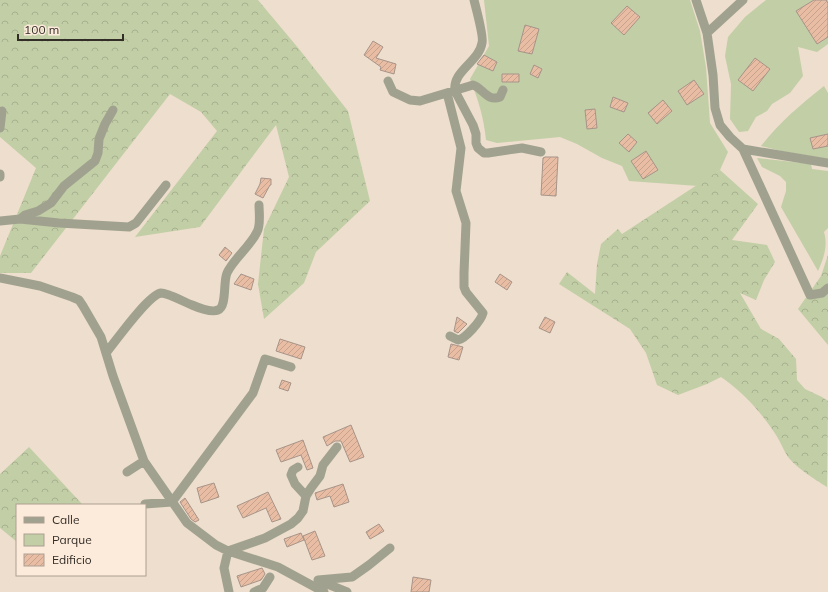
<svg xmlns="http://www.w3.org/2000/svg" width="828" height="592" viewBox="0 0 828 592" font-family="Mulish,sans-serif">
	<defs>
		<pattern id="forest-crowns" width="20" height="18" patternUnits="userSpaceOnUse"><rect width="20" height="18" fill="#c2cea6"/><path d="M2 6a3 3 0 1 1 6 0M12 15a3 3 0 1 1 6 0" fill="none" stroke="#a7b18f"/></pattern>
		<pattern id="building-hatch" width="6" height="6" patternUnits="userSpaceOnUse"><rect width="6" height="6" fill="#e8bda4"/><path d="M-1 1l2-2M0 6l6-6M5 7l2-2" fill="none" stroke="#c7a38d"/></pattern>
	</defs>
	<rect width="100%" height="100%" fill="#eedecd"/>
	<!-- green -->
	<path fill="#c2cea6" d="M484 0H690L700 31 706 67 710 123 728 152 720 170 698 186 629 181 622 166 602 158 577 144 560 137 497 143 486 140C484 118 478 99 470 79L489 46Z
		M766 0H828V44L817 52 798 47 803 76 790 93 772 104 767 111 756 117 748 131 739 132 730 119 731 84 725 56 728 37 745 17Z
		M824 86 828 93V159L781 151 761 146C780 122 800 105 824 86Z
		M757 158 811 164 812 169 828 171V228L824 232C828 245 824 258 818 271L781 207 786 191V182L780 176 762 167Z"/>
	<!-- forest -->
	<path fill="url(#forest-crowns)" d="M0 0H258L299 49 348 111 370 201 316 252 304 283 264 319 258 284 264 229 289 177 276 125 200 227 135 237 217 131 201 112 170 94 31 273H0V256L36 168 0 137Z
		M720 170 758 204 732 240 767 245 775 262 764 280 756 300 740 293 761 329 779 339 796 359 797 380 805 389 822 397 828 401 827 487C813 478 799 470 788 457 783 450 781 442 776 435 761 412 743 392 721 377L707 384 678 395 657 385 646 353 630 329 559 284 567 272 595 294 597 264 601 244 618 229 622 234Z
		M828 255V345L798 309 821 276Z
		M29 447 83 505H17V542L0 528V474Z"/>
	<!-- building -->
	<path fill="url(#building-hatch)" stroke="#a79489" d="M814 0H826L828 3V37L817 44 796 11Z
		M627 6 640 17 624 35 611 23Z
		M525 25 539 29 532 54 518 51Z
		M373 41 383 47 376 58 396 64 394 74 380 70 381 67 364 55Z
		M484 55 497 62 493 71 477 64Z
		M755 58 770 69 753 91 738 80Z
		M534 65 542 69 538 78 530 74Z
		M502 74H519V82H502Z
		M694 80 704 94 687 105 678 91Z
		M613 97 628 103 624 112 610 107Z
		M663 100 672 111 657 124 648 113Z
		M595 109 597 128 587 129 585 110Z
		M628 134 637 142 629 152 619 143Z
		M828 134V146L813 149 810 138Z
		M646 151 658 170 643 179 631 161Z
		M545 157H558L556 196 541 195 543 158Z
		M261 178 271 179V185H270L263 198 255 194 260 184Z
		M225 247 232 253 226 261 219 255Z
		M241 274 254 279 251 290 234 284Z
		M500 274 512 282 507 290 495 282Z
		M457 317 467 324 458 333 454 331Z
		M545 317 555 322 550 333 539 328Z
		M280 339 305 347 301 359 276 351Z
		M451 344 463 347 459 360 448 357Z
		M282 380 291 383 288 391 279 388Z
		M351 425 364 457 350 462 341 441H335L327 446 323 437Z
		M303 440 313 468 307 470 301 455 281 462 276 450Z
		M214 483 219 497 201 503 197 488Z
		M343 484 349 502 334 507 330 496 317 500 315 493Z
		M268 492 281 519 272 522 266 508 243 518 237 506Z
		M185 498 199 520 195 522 191 519 180 502Z
		M379 524 384 531 370 539 366 532Z
		M315 531 325 556 312 560 303 536Z
		M301 533 304 540 287 547 284 539Z
		M262 568 265 574 261 580 241 587 237 576Z
		M413 577 431 580 429 592H411Z"/>
	<g fill="none" stroke-linecap="round" stroke-linejoin="round">
		<!-- minor -->
		<path stroke="#a0a28f" stroke-width="9" d="M474 0C476 8 484 37 482 43 479 62 452 71 455 91L473 125 476 134V143L478 148 484 153H488L522 148 541 152
			M696 0 707 33 713 75 715 108 720 125 730 137 743 149 810 295 822 293 828 288
			M707 33 743 0
			M388 81 393 92 410 100 420 101 473 85C483 88 487 102 500 97L503 90
			M447 93 461 148 456 191 466 223 464 273V287L466 292 483 313C481 321 465 339 458 340L450 336
			M0 128 2 111
			M743 149 828 163
			M0 174V177
			M20 219 59 223 129 227 136 223 166 185
			M0 221 20 219 25 215 38 211 51 203 64 186 95 161 98 153 99 139 105 124 113 110
			M0 278 40 286 72 297 79 300 83 306 101 337 113 376 144 461 187 523 216 545 228 551 278 567 324 592
			M106 353C115 342 148 295 161 293 168 293 184 302 192 305 199 308 211 313 218 310 227 307 223 282 227 273 234 258 250 247 257 232 261 225 259 212 259 205
			M298 467 293 470 291 475 295 484 306 496
			M127 472 144 461
			M145 504 172 502 253 393 265 359 291 367
			M228 551 265 538 291 524 298 518 303 511 306 496 311 488 320 476 323 465 337 447
			M228 551 224 568 229 592
			M318 580 352 577 369 565 390 548
			M320 581 347 592
			M254 592 263 588 270 577"/>
	</g>
	<!-- legend -->
	<rect x="16" y="504" width="130" height="72" fill="#fcebda" stroke="#ac9f92"/>
	<rect x="24" y="517" width="20" height="6" fill="#a0a28f" stroke="#ac9f92"/>
	<text x="52" y="524" font-size="12" fill="#332d27">Calle</text>
	<rect x="24" y="534" width="20" height="12" fill="#c2cea6" stroke="#ac9f92"/>
	<text x="52" y="544" font-size="12" fill="#332d27">Parque</text>
	<rect x="24" y="554" width="20" height="12" fill="url(#building-hatch)" stroke="#ac9f92"/>
	<text x="52" y="564" font-size="12" fill="#332d27">Edificio</text>
	<!-- scale -->
	<path d="M18 34v6h105v-6" fill="none" stroke="#332d27" stroke-width="2"/>
	<text x="24" y="34" font-size="12" fill="#332d27" stroke="#fcebda" stroke-width="3" paint-order="stroke">100 m</text>
</svg>
